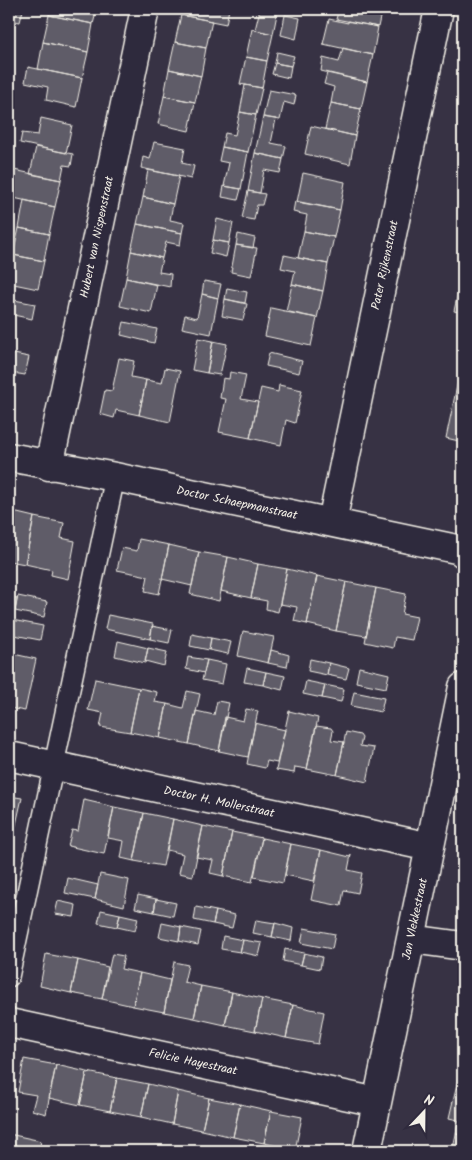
<svg xmlns="http://www.w3.org/2000/svg" width="472" height="1160" viewBox="0 0 472 1160" font-family="Kalam,sans-serif">
	<rect width="100%" height="100%" fill="#373244"/>
	<filter id="ink" filterUnits="userSpaceOnUse"><feTurbulence type="fractalNoise" baseFrequency=".02" numOctaves="2"/><feDisplacementMap in="SourceGraphic" scale="10" xChannelSelector="R" yChannelSelector="G"/><feConvolveMatrix kernelMatrix="1 2 1 2 8 2 1 2 1" color-interpolation-filters="sRGB"/></filter>
	<g filter="url(#ink)">
		<!-- building -->
		<path fill="#5f5c67" stroke="#f4f1e8" d="M9 9 23 10 20 22 9 20Z
			M50 9H97L93 24 49 15Z
			M182 9H229L226 24 181 15Z
			M260 9H278L273 34 255 30Z
			M339 9 350 12 351 9H382L378 27 336 19Z
			M49 15 93 24 88 52 43 42Z
			M181 15 212 21 206 48 175 42Z
			M285 15 300 18 296 39 281 35Z
			M329 19 348 23V21L378 27 373 55 323 44Z
			M252 29 273 34 267 61 246 57Z
			M43 42 88 52 82 78 38 69Z
			M175 42 206 48 201 76 169 69Z
			M343 48 373 55 367 82 321 71 323 58 339 62Z
			M277 52 294 56 291 66 275 63Z
			M246 57 267 61 262 88 240 84Z
			M275 63 291 66 289 78 272 74Z
			M28 67 82 78 76 107 46 100 48 87 25 82Z
			M169 69 201 76 195 102 164 96Z
			M327 73 367 82 361 109 331 103 334 87 324 84Z
			M245 85 262 88 256 115 240 112Z
			M9 88 16 89 13 104 9 103Z
			M269 90 296 95 294 105 284 102 280 120 263 117Z
			M164 96 195 102 189 131 158 124Z
			M331 103 361 109 355 136 325 129Z
			M240 112 256 115 248 152 222 147 225 133 235 135Z
			M263 117 276 119 271 143 286 146 283 159 255 153Z
			M41 118 72 125 66 153 20 143 22 133 38 135Z
			M311 126 355 136 350 164 305 154Z
			M154 142 185 148 182 163 194 166 191 179 141 168 143 157 150 159Z
			M36 147 73 154 71 166 64 165 61 180 30 174Z
			M222 147 248 152 241 189 224 186 229 163 219 161Z
			M255 153 283 159 280 173 264 170 260 193 248 191Z
			M14 170 61 180 55 207 9 197Z
			M148 170 179 176 173 204 143 197Z
			M303 173 345 182 340 210 297 202Z
			M224 186 241 189 238 200 222 197Z
			M248 191 265 194 262 205H257L254 220 242 218Z
			M143 197 173 204 170 220 184 223 182 233 137 224Z
			M24 200 55 207 49 234 19 228Z
			M295 201 340 210 334 237 304 231 307 215 293 212Z
			M217 219 233 223 229 243 213 240Z
			M137 224 182 233 180 245 166 242 162 258 131 251Z
			M19 228 49 234 44 261 13 255Z
			M304 231 334 237 328 264 298 258Z
			M238 234 255 238 253 248 236 245Z
			M213 240 229 243 226 257 210 253Z
			M236 245 257 248 251 276 231 272Z
			M131 251 162 258 159 272 171 274 170 287 126 278Z
			M13 255 44 261 38 289 9 283V274Z
			M284 255 328 264 323 291 292 284 295 271 281 268Z
			M126 278 157 285 151 313 120 306Z
			M204 281 221 284 218 298 202 294Z
			M292 284 323 291 317 318 286 312Z
			M227 288 247 292 245 303 225 299Z
			M458 293 463 294V313L454 311Z
			M202 294 218 298 211 334 182 328 185 315 197 318Z
			M9 299 35 304 32 319 9 314Z
			M225 299 247 304 243 320 222 316Z
			M271 308 317 318 311 346 265 336Z
			M124 322 157 329 154 343 121 335Z
			M198 338 213 341 207 373 192 370Z
			M213 341 227 344 220 375 207 373Z
			M9 353 29 357 25 375 13 373 10 388H9Z
			M269 353 302 361 299 373 266 366Z
			M463 357V442L446 438Z
			M119 358 134 361 131 377 146 380 139 415 116 410 114 418 100 414 105 390 112 391Z
			M165 368 180 371 170 422 139 415 146 380 162 383Z
			M230 372 246 375 241 399 258 402 250 438 219 432 226 399 220 398 223 378 229 379Z
			M279 385 302 390 295 423 286 420 281 445 250 438 261 388 278 392Z
			M9 511 34 517 25 564 9 561Z
			M34 517 64 523 61 538 75 541 68 579 51 575 52 570 25 564Z
			M139 539 169 545 159 594 145 591 148 576 117 570 122 548 137 551Z
			M169 545 199 552 192 586 162 579Z
			M199 552 228 557 219 601 190 594Z
			M228 557 258 564 251 598 221 591Z
			M258 564 287 569 278 612 266 609 267 601 251 598Z
			M287 569 317 576 307 624 294 621 297 607 280 604Z
			M317 576 346 582 336 631 307 624Z
			M346 582 376 588 366 636 336 631Z
			M376 588 406 594 402 614 417 617 412 640 395 637 393 648 365 642Z
			M18 596 47 602 44 617 15 611Z
			M9 597 17 598 15 611 9 610Z
			M108 615 153 624 150 639 105 629Z
			M12 620 43 626 40 640 9 634Z
			M152 626 172 630 169 643 150 639Z
			M243 631 274 637 268 663 238 656Z
			M192 634 211 638 209 650 190 646Z
			M211 638 231 642 228 654 209 650Z
			M118 641 148 648 145 663 115 656Z
			M148 648 167 652 164 666 145 661Z
			M271 650 289 655 287 667 268 663Z
			M9 653 36 659 25 711 9 708Z
			M188 657 207 660 204 673 186 669Z
			M310 659 329 663 327 675 308 671Z
			M207 660 226 664 222 684 202 680Z
			M329 663 349 668 346 679 327 675Z
			M359 667 389 674 386 688 356 682Z
			M247 668 266 672 263 685 244 682Z
			M266 672 285 676 282 690 263 685Z
			M95 679 139 688 130 732 100 727 103 713 88 710Z
			M306 681 325 685 322 698 303 694Z
			M325 685 344 689 341 702 322 698Z
			M139 688 157 692 155 702 167 704 160 738 130 732Z
			M187 691 200 694 189 744 160 738 167 704 183 708Z
			M354 692 384 698 381 712 351 706Z
			M217 701 229 703 219 751 189 744 196 711 214 715Z
			M246 709 258 711 248 757 219 751 225 717 243 721Z
			M289 711 318 718 307 769 295 767 294 773 276 770Z
			M255 723 285 730 277 763 267 761 265 768 247 764Z
			M316 726 331 728 333 731 331 740 344 742 337 775 307 769Z
			M346 732 360 735 362 738 360 746 374 748 367 782 337 775Z
			M9 796 22 798 15 829 9 827Z
			M84 800 114 807 104 854 68 846 72 830 78 831Z
			M114 807 144 813 134 861 121 858 124 841 108 838Z
			M144 813 173 819 163 866 134 861Z
			M173 819 203 826 193 876 179 873 183 854 167 850Z
			M203 826 232 832 223 876 210 873 213 860 196 857Z
			M232 832 262 838 252 882 223 876Z
			M262 838 291 844 283 883 254 877Z
			M291 844 321 850 314 881 285 875Z
			M321 850 350 857 351 855 348 870 362 873 358 893 344 890 341 906 311 900Z
			M100 874 129 880 124 906 95 899Z
			M68 878 98 885 95 899 65 893Z
			M138 895 156 899 154 912 135 908Z
			M156 899 176 903 173 916 154 912Z
			M58 901 76 905 74 917 55 914Z
			M196 907 216 911 213 924 194 920Z
			M101 910 120 914 117 927 98 923Z
			M216 911 235 915 232 928 213 924Z
			M120 914 138 918 135 931 117 927Z
			M256 920 275 923 272 937 253 933Z
			M162 923 181 927 179 941 159 937Z
			M275 923 293 928 291 941 272 937Z
			M181 927 201 931 198 945 179 941Z
			M304 928 335 934 332 949 301 943Z
			M223 936 243 940 240 952 221 949Z
			M243 940 262 943 259 956 240 952Z
			M285 949 304 953 301 965 283 961Z
			M304 953 322 957 320 969 301 965Z
			M46 954 78 960 71 993 40 986Z
			M112 954 124 956 121 969 140 973 133 1006 102 999Z
			M78 960 108 967 102 999 71 993Z
			M174 962 188 965 184 982 201 986 194 1018 164 1012Z
			M140 973 170 980 164 1012 133 1006Z
			M201 986 232 992 225 1025 194 1018Z
			M232 992 262 999 255 1031 225 1025Z
			M262 999 293 1005 286 1038 255 1031Z
			M293 1005 324 1012 318 1044 286 1038Z
			M24 1059 56 1065 46 1114 32 1110 36 1095 18 1092Z
			M462 1059 463 1060V1090L456 1088Z
			M56 1065 87 1072 80 1105 49 1098Z
			M87 1072 117 1078 110 1111 80 1105Z
			M117 1078 148 1084 141 1117 110 1111Z
			M148 1084 178 1091 172 1124 141 1117Z
			M456 1088 463 1090V1135L456 1134 458 1120 449 1118Z
			M178 1091 209 1098 202 1130 172 1124Z
			M209 1098 240 1104 233 1137 202 1130Z
			M240 1104 271 1111 264 1143 233 1137Z
			M271 1111 302 1117 295 1150 264 1143Z
			M9 1134 41 1141 39 1151H9Z
			M456 1134 463 1135V1151H442L443 1146 453 1148Z"/>
		<g fill="none" stroke-linecap="round" stroke-linejoin="round">
			<!-- service casing -->
			<g stroke="#f4f1e8" stroke-width="22">
				<path id="service" d="M9 977 115 477"/>
			</g>
			<!-- minor casing -->
			<g stroke="#f4f1e8" stroke-width="31">
				<path id="minor" d="M9 457 115 477 461 550 463 553
					M49 466 145 9
					M332 522 439 9
					M9 756 430 847
					M411 939 463 946
					M9 1023 377 1102
					M367 1151 463 687"/>
			</g>
			<!-- service -->
			<use href="#service" stroke="#2f2a3d" stroke-width="19"/>
			<!-- minor -->
			<use href="#minor" stroke="#2f2a3d" stroke-width="28"/>
		</g>
	</g>
	<g text-anchor="middle" dominant-baseline="central" stroke-width="4" stroke-linejoin="round" paint-order="stroke">
		<!-- street labels -->
		<g font-size="12" fill="#f4f1e8" stroke="#2f2a3d">
			<text transform="translate(97 237) rotate(-78)">Hubert van Nispenstraat</text>
			<text transform="translate(385 265) rotate(-78)">Pater Rijkenstraat</text>
			<text transform="translate(237 503) rotate(12)">Doctor Schaepmanstraat</text>
			<text transform="translate(219 802) rotate(12)">Doctor H. Mollerstraat</text>
			<text transform="translate(415 919) rotate(-78)">Jan Vlekkestraat</text>
			<text transform="translate(193 1062) rotate(12)">Felicie Hayestraat</text>
		</g>
	</g>
	<!-- margin -->
	<rect width="472" height="1160" fill="none" stroke="#2f2a3d" stroke-width="30"/>
	<rect x="15" y="15" width="442" height="1130" fill="none" stroke="#f4f1e8" stroke-width="2" filter="url(#ink)"/>
	<!-- north arrow -->
	<g transform="translate(424 1112) rotate(22)" stroke="#2f2a3d" stroke-width="4" paint-order="stroke">
	<path d="M0-4L9 19L0 12L-9 19Z" fill="#f4f1e8"/>
	<text y="-8" font-size="14" font-weight="bold" text-anchor="middle" fill="#f4f1e8">N</text>
	</g>
</svg>
